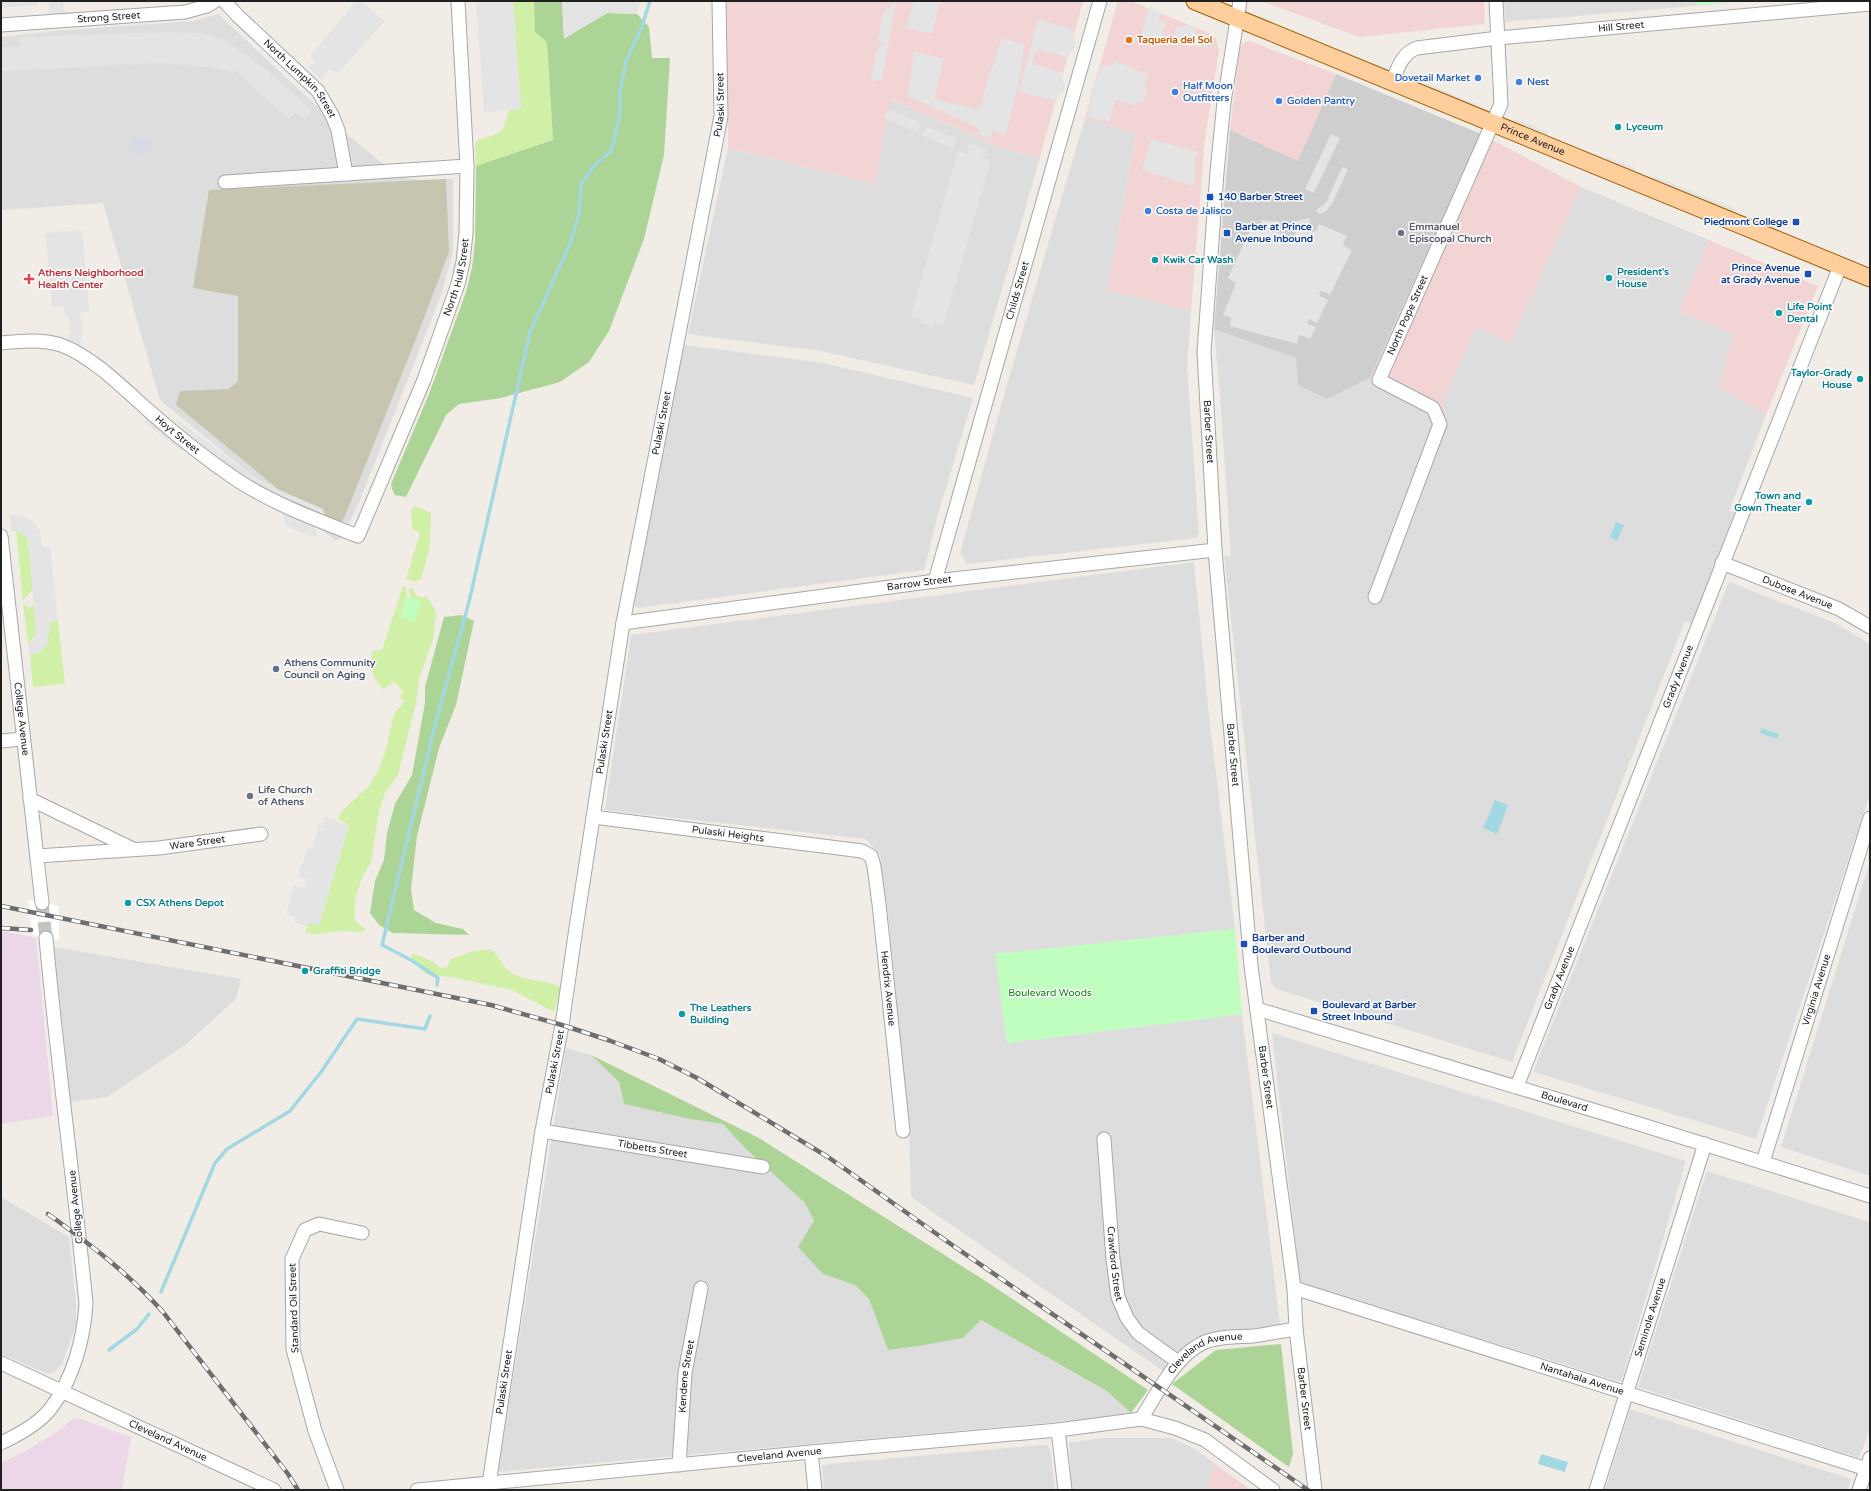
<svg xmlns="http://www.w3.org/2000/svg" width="1871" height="1491" viewBox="0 0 1871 1491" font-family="'Varela Round',sans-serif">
	<rect width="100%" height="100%" fill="#f1ece5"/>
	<!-- residential -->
	<path fill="#dedddd" d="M1504 1H1751L1506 22Z
		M218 14 350 137 386 166 407 178 420 180 453 179V250L442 293 358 505 342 537 336 541 256 479 160 400 103 203 1 210V37L54 31 194 21Z
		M890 99 1000 147 1040 158 974 385 821 351 688 334 728 148 875 184Z
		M1085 118 1136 133 1108 290 1191 311 1187 368 1199 534 1196 538 967 564 960 553 1006 388Z
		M1581 187 1709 240 1679 312 1733 334 1719 387 1766 415 1729 511 1737 514 1694 624 1685 621 1512 1062 1276 989 1271 982 1224 555 1231 556 1221 409 1214 329 1296 358 1328 399 1370 378 1430 417 1447 425 1443 402 1476 327 1510 343Z
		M685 345 823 363 973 398 938 514 924 570 637 608 632 601 680 354Z
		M1194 562 1209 716 1235 929 996 954 1007 1043 1242 1014 1280 1325 1274 1329 1194 1338 1163 1371 911 1197 909 1130 889 922 880 855 866 839 605 810 631 635Z
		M1729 582 1835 623 1870 644V794L1756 1139 1533 1072Z
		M1870 861V1176L1781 1147Z
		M54 947 241 979 236 999 185 1045 107 1097 71 1102Z
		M1272 1033 1686 1161 1621 1382 1300 1283Z
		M566 1048 591 1055 619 1082 624 1104 690 1119 723 1124 745 1148 805 1203 814 1221 823 1274 855 1285 869 1299 888 1350 963 1338 981 1320 1107 1391 1133 1415 498 1472Z
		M1707 1171 1870 1222V1428L1859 1458 1638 1387Z
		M1 1197 69 1237 76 1304V1325L62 1364 55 1372 48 1374 1 1354Z
		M1630 1409 1851 1479 1848 1490H1605Z
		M1101 1438H1171L1195 1449 1214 1463 1207 1490H1072L1069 1443Z
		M1040 1445H1047L1050 1449 1055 1490H824L822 1466 829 1464Z"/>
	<!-- commercial -->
	<path fill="#f3d4d4" d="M727 1H1083L1040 158 1000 147 891 99 875 184 728 148Z
		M1118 1H1130L1209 33 1216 38 1219 51 1205 138 1191 311 1108 290 1136 134 1085 118Z
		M1261 1H1484L1485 24 1359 37Z
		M1249 41 1336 74 1298 161 1230 130 1240 47 1245 42Z
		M1481 134 1581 187 1510 343 1476 327 1443 402 1447 425 1430 417 1370 378Z
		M1709 240 1818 286 1766 415 1719 387 1733 334 1679 312Z
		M1214 1463 1226 1472 1251 1490H1207Z"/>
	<!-- industrial -->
	<path fill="#ebd7e8" d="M1 931 36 938 53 1116 1 1124Z
		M77 1418 131 1437 122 1490H1V1463L26 1451 63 1428 70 1420Z"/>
	<!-- religious -->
	<path fill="#cecece" d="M1336 74 1481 134 1370 378 1328 399 1298 385 1296 358 1214 329 1230 130 1298 161Z"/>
	<!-- construction -->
	<path fill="#c7c5b0" d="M446 179 449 252 414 344 345 516 334 535 176 405 180 391 229 389 238 381V296L193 288 209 190Z"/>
	<!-- grass -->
	<path fill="#d0efa7" d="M513 1H534L535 32 547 41 553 140 476 166 475 144 478 140 494 135 503 129 509 110 521 109Z
		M414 506 431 513 430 546 421 579 415 582 406 579 420 533 412 529 411 512Z
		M16 530 21 532 28 540 33 589 23 601Z
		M403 586 406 587 407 596 401 617 421 601 410 598 409 588 413 589C414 594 417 596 422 598L425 596 430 601 436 612 433 639 419 679 416 703 398 775 385 793 379 811 371 862 361 880 355 901V921L365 929V931C357 933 351 930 343 931 328 932 321 936 305 933L308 923 319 925 349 825 338 819 342 811 369 786 378 771 386 749 394 714 404 702 399 696 404 693 395 682 383 689C371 675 370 669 372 651L382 650Z
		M23 603 30 608 34 604 36 634 30 642H28Z
		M58 620 65 684 33 687 30 656 39 652 49 633 50 622Z
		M490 949C499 953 501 966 510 972 525 982 545 979 561 987L554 1012 512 990 456 978 426 974 411 957 413 953 433 962 440 968 447 967 451 959 471 952Z"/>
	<!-- forest -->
	<path fill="#add497" d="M534 1H562L564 38 607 13 637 14 649 27 652 58H670L664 155 644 239 609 331 589 362 560 382 501 398 459 404 446 415 406 497 395 495 392 489 391 484 429 394 466 292 472 268 475 242 476 166 553 140 547 42 535 32Z
		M461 615 474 621 456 705 439 748 417 836 411 889 414 910 436 923 463 929 469 935 393 933 379 925 370 913 375 881 384 860 387 833 395 804 412 775 425 703V687L444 617Z
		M591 1055 759 1138 984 1280 1148 1390 1131 1413 1107 1391 981 1320 963 1338 918 1346 888 1350 869 1299 855 1285 823 1274 798 1247 814 1221 805 1203 745 1148 723 1124 690 1119 624 1104 619 1082Z
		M1281 1344 1293 1454 1289 1467 1172 1384 1216 1350Z"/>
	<!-- park -->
	<path fill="#c0fec0" d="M1695 1H1751L1695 5Z
		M407 597 421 601 414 622 401 617Z
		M1235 929 1242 1014 1007 1043 995 954Z"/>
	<!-- parking -->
	<path fill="#e4e4e4" d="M1 1H37V5L1 8Z
		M49 1H63L64 13 47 14 50 5Z
		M356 1H360L385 21 338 73 329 69 324 75 322 80 307 66 314 64 315 62 310 56Z
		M476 1H513L521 109 484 112Z
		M562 1H641L637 14 607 13 564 39Z
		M914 1H940L932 34 906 28Z
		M896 2 882 80 880 79 873 82 871 79 876 52 885 43H880L878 40 883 12Z
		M1149 8 1161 13 1159 20 1166 23 1162 41 1141 35Z
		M1038 19 1074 30 1072 39 1076 42 1073 52H1068L1067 57 1038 50 1035 54 1032 64 1064 73 1062 80 1065 84 1063 92H1059L1057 101 1019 92Z
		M1187 24 1197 28 1196 34 1199 37 1209 40 1207 48 1172 43 1176 27 1183 28Z
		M170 32 200 33 214 36 234 46 273 75 312 111 305 119 296 113 288 119 237 72 208 67 161 63 1 71V47L20 46V37Z
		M1001 38 1024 44 1021 71 1006 134 992 131 991 136 992 139 977 133 980 129 977 127 908 96 914 51 944 59 934 99 980 110 990 70 993 68Z
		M1116 61 1148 75 1144 87 1148 88 1143 102H1138L1136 106 1116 99 1109 122 1087 117 1092 97 1090 95 1094 81H1097L1101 66 1113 65Z
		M1426 83 1479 105 1477 109 1425 87Z
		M888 109 921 123 917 132 884 118Z
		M1515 119 1548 132 1547 136 1514 123Z
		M926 126 957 139 953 149 922 135Z
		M1331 134 1340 138 1314 193 1305 189Z
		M1151 139 1198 152 1194 163 1195 177 1193 186 1142 170Z
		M967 143 986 150 981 156 991 161 943 326 935 324 932 327 921 323 920 319 911 316 958 151 968 154 969 146Z
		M1607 157 1635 168 1634 173 1605 161Z
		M1342 167 1348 169 1332 204 1325 212 1319 214 1316 210 1326 203Z
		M1654 176 1735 208 1733 213 1652 180Z
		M1310 218 1308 227 1312 232 1316 231 1319 224 1347 236 1343 244 1344 246 1352 250 1330 295 1322 291 1319 293 1320 296 1328 300 1317 323 1310 319 1308 321V324L1316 327 1310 339 1301 335 1298 337 1297 344 1230 326 1231 318 1223 315 1236 283 1228 278 1252 226 1260 229 1263 226 1261 220 1280 222 1275 227 1276 232 1294 238 1297 229 1292 222Z
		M82 230 89 311 82 312 80 314 83 332 80 344 83 350 62 340 68 338 71 332 68 316 64 314 63 306 52 307 45 233Z
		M145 417 185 449H179L146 423Z
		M173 420H178L247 472 277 489 323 509 325 515 268 490 236 472Z
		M281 511 317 527 315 529 317 535 312 537 287 526Z
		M9 515 27 518 32 521 40 531 41 544 44 547H50L58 620 50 622 47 646 39 652 30 656 28 642 33 640 36 634 28 540 21 532 12 531Z
		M324 817 349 825 319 925 308 923 306 926 294 922 295 917 286 914 294 885 304 889 307 879 298 876 308 848 312 849 319 825 323 826Z"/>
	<!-- plaza -->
	<path fill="#d9dae7" d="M151 137 153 152 132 154 130 138Z"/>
	<!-- water -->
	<path fill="#a2d8e2" d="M1616 522 1624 525 1617 541 1610 537Z
		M1761 728 1779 734 1777 739 1760 733Z
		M1495 800 1508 805 1497 834 1483 828Z
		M1541 1454 1568 1462 1565 1472 1538 1464Z"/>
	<!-- pier -->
	<path fill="#fff" d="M28 900 59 906V940L32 935Z"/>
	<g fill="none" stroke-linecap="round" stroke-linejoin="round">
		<!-- stream -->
		<path stroke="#a2d8e2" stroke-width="3.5" d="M437 985 438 978 411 960 382 945 435 725 469 602 530 332 570 244 579 214 581 184 594 166 611 151 620 115V92L626 61 641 29 650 1
			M161 1292 215 1163 227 1149 290 1111 321 1072 357 1019 425 1029 430 1016
			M109 1350 137 1329 149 1314"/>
		<!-- minor-tunnel -->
		<path stroke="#c7c3be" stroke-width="13" stroke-dasharray="13 6" stroke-linecap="butt" d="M42 903 46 938"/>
		<!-- minor casing -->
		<g stroke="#a7a7a7" stroke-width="15">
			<g id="minor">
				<path id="s1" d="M224 1 238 16 318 91 332 115 338 130 346 174"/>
				<path id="s2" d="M1240 1 1224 102 1217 172 1204 352 1215 550 1251 966 1294 1288 1296 1329 1315 1490"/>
				<path id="s3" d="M1 25 185 12 207 6 215 1"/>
				<path id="s4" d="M1392 82C1398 68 1402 53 1417 48L1498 38 1870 4"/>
				<path d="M225 182 467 166"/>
				<path id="s5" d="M1 343C21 341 42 339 61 345 93 357 123 388 148 410 176 435 206 459 237 480 274 504 317 520 358 536L424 380 458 284 463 262 466 233 467 166 458 1"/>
				<path id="s6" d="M1 536 42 903"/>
				<path id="s7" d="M1722 563 1839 609 1870 627"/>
				<path id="s8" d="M935 581 1100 1"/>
				<path id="s9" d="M1375 597 1440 424 1433 408 1379 380 1501 104 1496 1"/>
				<path id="s10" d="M623 623 935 581 1215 550"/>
				<path d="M1 741 23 739"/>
				<path d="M30 799 133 849"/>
				<path id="s11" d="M593 817 862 851 871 856 874 866 879 904 903 1131"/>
				<path id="s12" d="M37 856 159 848 261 834"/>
				<path id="s13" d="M1257 1009 1636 1123 1870 1196"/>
				<path id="s14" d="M1517 1086 1840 266"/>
				<path id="s15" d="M542 1131 763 1167"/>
				<path id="s16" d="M1104 1139 1113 1259 1118 1297 1127 1318 1138 1333 1178 1362"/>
				<path id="s17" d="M1763 1162 1870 818"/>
				<path id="s18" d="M1294 1288 1870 1470"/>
				<path id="s19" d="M1 1363 274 1490"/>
				<path id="s20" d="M1141 1419C1157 1394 1176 1354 1205 1342 1220 1336 1238 1337 1253 1336 1268 1334 1282 1331 1296 1329"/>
				<path d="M1058 1430 1065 1490"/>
				<path d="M1 1443C18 1435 40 1423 51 1408 73 1379 84 1339 86 1303 74 1181 57 1060 46 938"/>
				<path d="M811 1452 815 1490"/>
				<path id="s21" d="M679 1465 685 1373 701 1288"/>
				<path id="s22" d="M489 1484 542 1131 562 1025 576 928 623 623 721 116 719 1"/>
				<path d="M337 1490 315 1431 293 1349 292 1259 305 1230 319 1224 362 1233"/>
				<path id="s23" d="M417 1490 811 1452 1058 1430 1141 1419 1175 1428 1205 1440 1273 1490"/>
				<path id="s24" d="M1596 1490 1705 1144"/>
				<path d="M1859 1490 1870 1458"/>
			</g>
		</g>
		<!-- major casing -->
		<g stroke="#9c5d00" stroke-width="19">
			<g id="major">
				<path id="s25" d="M1195 1 1870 278"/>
			</g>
		</g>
		<!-- minor -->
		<use href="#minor" stroke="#fff" stroke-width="13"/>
		<!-- major -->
		<use href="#major" stroke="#ffce9d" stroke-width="17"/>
		<!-- rail casing -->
		<g stroke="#6e6e6e" stroke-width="4.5">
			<path id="rail" d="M1 906 491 1005 562 1025 608 1040 659 1059 697 1078 828 1157 955 1247 1308 1490
				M1 928 31 930
				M48 1214C90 1244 129 1274 163 1312L288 1474 298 1490"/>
		</g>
		<!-- rail -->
		<use href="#rail" stroke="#fff" stroke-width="3" stroke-dasharray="9" stroke-linecap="butt"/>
	</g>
	<!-- markers -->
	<circle fill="#e8710a" stroke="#fff" stroke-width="1.5" cx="1129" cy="40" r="4"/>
	<g fill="#3f7fe0" stroke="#fff" stroke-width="1.5">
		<circle cx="1478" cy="78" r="4"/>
		<circle cx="1519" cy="82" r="4"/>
		<circle cx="1175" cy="92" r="4"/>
		<circle cx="1279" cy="101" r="4"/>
		<circle cx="1148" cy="211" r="4"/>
	</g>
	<g fill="#0f9aa8" stroke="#fff" stroke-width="1.5">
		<circle cx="1618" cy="127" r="4"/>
		<circle cx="1155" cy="260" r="4"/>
		<circle cx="1609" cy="278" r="4"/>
		<circle cx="1779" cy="313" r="4"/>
		<circle cx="1860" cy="379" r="4"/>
		<circle cx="1809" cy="502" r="4"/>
		<circle cx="128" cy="903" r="4"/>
		<circle cx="305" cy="971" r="4"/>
		<circle cx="682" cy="1014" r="4"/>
	</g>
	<g fill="#1a4fb4" stroke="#fff" stroke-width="1.5">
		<rect x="1206" y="193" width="8" height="8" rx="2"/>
		<rect x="1792" y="218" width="8" height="8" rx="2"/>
		<rect x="1223" y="229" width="8" height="8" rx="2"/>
		<rect x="1804" y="270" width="8" height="8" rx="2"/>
		<rect x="1240" y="940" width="8" height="8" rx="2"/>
		<rect x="1310" y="1007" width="8" height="8" rx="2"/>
	</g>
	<g fill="#6b7280" stroke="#fff" stroke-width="1.5">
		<circle cx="1401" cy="233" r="4"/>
		<circle cx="250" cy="796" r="4"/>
	</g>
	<path fill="#e0444e" stroke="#fff" stroke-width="1.5" d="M27 273h4v4h4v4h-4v4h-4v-4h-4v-4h4z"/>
	<circle fill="#5c6f8a" stroke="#fff" stroke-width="1.5" cx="276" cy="669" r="4"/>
	<g text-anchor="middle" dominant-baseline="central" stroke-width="3" stroke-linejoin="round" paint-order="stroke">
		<!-- street labels -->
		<g font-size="10" fill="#202020" stroke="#fff">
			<text stroke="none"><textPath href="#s3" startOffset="108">Strong Street</textPath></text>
			<text stroke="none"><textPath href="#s4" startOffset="249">Hill Street</textPath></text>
			<text stroke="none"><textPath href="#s1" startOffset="109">North Lumpkin Street</textPath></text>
			<text stroke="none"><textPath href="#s22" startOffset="1399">Pulaski Street</textPath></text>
			<text stroke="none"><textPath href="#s25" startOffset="365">Prince Avenue</textPath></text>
			<text stroke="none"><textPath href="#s5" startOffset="694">North Hull Street</textPath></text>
			<text stroke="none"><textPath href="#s8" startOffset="302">Childs Street</textPath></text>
			<text stroke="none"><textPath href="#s9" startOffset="334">North Pope Street</textPath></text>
			<text stroke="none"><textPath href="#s22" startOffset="1075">Pulaski Street</textPath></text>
			<text stroke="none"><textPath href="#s2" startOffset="433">Barber Street</textPath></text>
			<text stroke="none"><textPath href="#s5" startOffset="208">Hoyt Street</textPath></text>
			<text stroke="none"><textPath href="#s10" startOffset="299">Barrow Street</textPath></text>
			<text stroke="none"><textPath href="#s7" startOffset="81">Dubose Avenue</textPath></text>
			<text stroke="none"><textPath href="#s14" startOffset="440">Grady Avenue</textPath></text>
			<text stroke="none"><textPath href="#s6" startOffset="184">College Avenue</textPath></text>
			<text stroke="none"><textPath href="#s22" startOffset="751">Pulaski Street</textPath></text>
			<text stroke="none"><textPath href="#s2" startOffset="757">Barber Street</textPath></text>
			<text stroke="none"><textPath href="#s11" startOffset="136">Pulaski Heights</textPath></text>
			<text stroke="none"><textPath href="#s12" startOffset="161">Ware Street</textPath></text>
			<text stroke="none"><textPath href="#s14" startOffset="116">Grady Avenue</textPath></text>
			<text stroke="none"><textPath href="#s11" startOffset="415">Hendrix Avenue</textPath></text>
			<text stroke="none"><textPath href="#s17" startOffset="180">Virginia Avenue</textPath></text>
			<text stroke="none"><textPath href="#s22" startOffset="427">Pulaski Street</textPath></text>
			<text stroke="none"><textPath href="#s2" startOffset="1081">Barber Street</textPath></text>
			<text stroke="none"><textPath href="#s13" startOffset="321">Boulevard</textPath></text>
			<text stroke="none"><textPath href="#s15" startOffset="112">Tibbetts Street</textPath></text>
			<text transform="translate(76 1207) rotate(-96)">College Avenue</text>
			<text stroke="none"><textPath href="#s16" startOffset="125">Crawford Street</textPath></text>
			<text transform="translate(294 1308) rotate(-92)">Standard Oil Street</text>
			<text stroke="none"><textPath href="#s24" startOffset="181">Seminole Avenue</textPath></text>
			<text stroke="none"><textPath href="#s20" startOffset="97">Cleveland Avenue</textPath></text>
			<text stroke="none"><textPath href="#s21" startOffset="89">Kendene Street</textPath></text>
			<text stroke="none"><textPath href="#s18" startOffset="302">Nantahala Avenue</textPath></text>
			<text stroke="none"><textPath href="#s22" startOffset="103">Pulaski Street</textPath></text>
			<text stroke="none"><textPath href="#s2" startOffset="1405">Barber Street</textPath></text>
			<text stroke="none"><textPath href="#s19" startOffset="184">Cleveland Avenue</textPath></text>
			<text stroke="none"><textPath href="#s23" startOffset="364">Cleveland Avenue</textPath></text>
		</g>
		<!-- food labels -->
		<g font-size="10" font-weight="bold" fill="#c56008" stroke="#fff" text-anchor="start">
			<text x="1137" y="40">Taqueria del Sol</text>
		</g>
		<!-- shop labels -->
		<g font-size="10" font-weight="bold" fill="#366cbe" stroke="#fff" text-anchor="start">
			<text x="1470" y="78" text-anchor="end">Dovetail Market</text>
			<text x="1527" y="82">Nest</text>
			<text x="1183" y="86">Half Moon<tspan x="1183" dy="12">Outfitters</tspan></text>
			<text x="1287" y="101">Golden Pantry</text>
			<text x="1156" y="211">Costa de Jalisco</text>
		</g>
		<!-- culture labels -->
		<g font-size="10" font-weight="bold" fill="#0d838f" stroke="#fff" text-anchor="start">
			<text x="1626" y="127">Lyceum</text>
			<text x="1163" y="260">Kwik Car Wash</text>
			<text x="1617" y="272">President's<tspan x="1617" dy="12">House</tspan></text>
			<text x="1787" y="307">Life Point<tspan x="1787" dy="12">Dental</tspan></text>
			<text x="1852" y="373" text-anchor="end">Taylor-Grady<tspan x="1852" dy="12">House</tspan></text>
			<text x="1801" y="496" text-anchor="end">Town and<tspan x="1801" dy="12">Gown Theater</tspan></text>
			<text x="136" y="903">CSX Athens Depot</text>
			<text x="313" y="971">Graffiti Bridge</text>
			<text x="690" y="1008">The Leathers<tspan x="690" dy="12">Building</tspan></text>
		</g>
		<!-- transit labels -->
		<g font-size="10" font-weight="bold" fill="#164399" stroke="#fff" text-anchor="start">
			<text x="1218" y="197">140 Barber Street</text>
			<text x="1788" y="222" text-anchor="end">Piedmont College</text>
			<text x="1235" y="227">Barber at Prince<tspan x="1235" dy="12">Avenue Inbound</tspan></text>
			<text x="1800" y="268" text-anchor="end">Prince Avenue<tspan x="1800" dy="12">at Grady Avenue</tspan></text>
			<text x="1252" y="938">Barber and<tspan x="1252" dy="12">Boulevard Outbound</tspan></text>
			<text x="1322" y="1005">Boulevard at Barber<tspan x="1322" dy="12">Street Inbound</tspan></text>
		</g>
		<!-- worship labels -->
		<g font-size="10" font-weight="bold" fill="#5b616d" stroke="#fff" text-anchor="start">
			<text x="1409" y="227">Emmanuel<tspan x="1409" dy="12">Episcopal Church</tspan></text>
			<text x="258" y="790">Life Church<tspan x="258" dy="12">of Athens</tspan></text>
		</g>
		<!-- health labels -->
		<g font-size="10" font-weight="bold" fill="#be3a42" stroke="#fff" text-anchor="start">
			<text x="38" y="273">Athens Neighborhood<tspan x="38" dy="12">Health Center</tspan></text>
		</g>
		<!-- service labels -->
		<g font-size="10" font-weight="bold" fill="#4e5e75" stroke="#fff" text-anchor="start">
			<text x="284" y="663">Athens Community<tspan x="284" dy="12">Council on Aging</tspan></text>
		</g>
		<!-- park labels -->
		<g font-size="10" fill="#028904" stroke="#fff">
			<text x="1050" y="993">Boulevard Woods</text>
		</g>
	</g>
	<!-- border -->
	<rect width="1871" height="1491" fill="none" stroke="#202020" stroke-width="4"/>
</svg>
